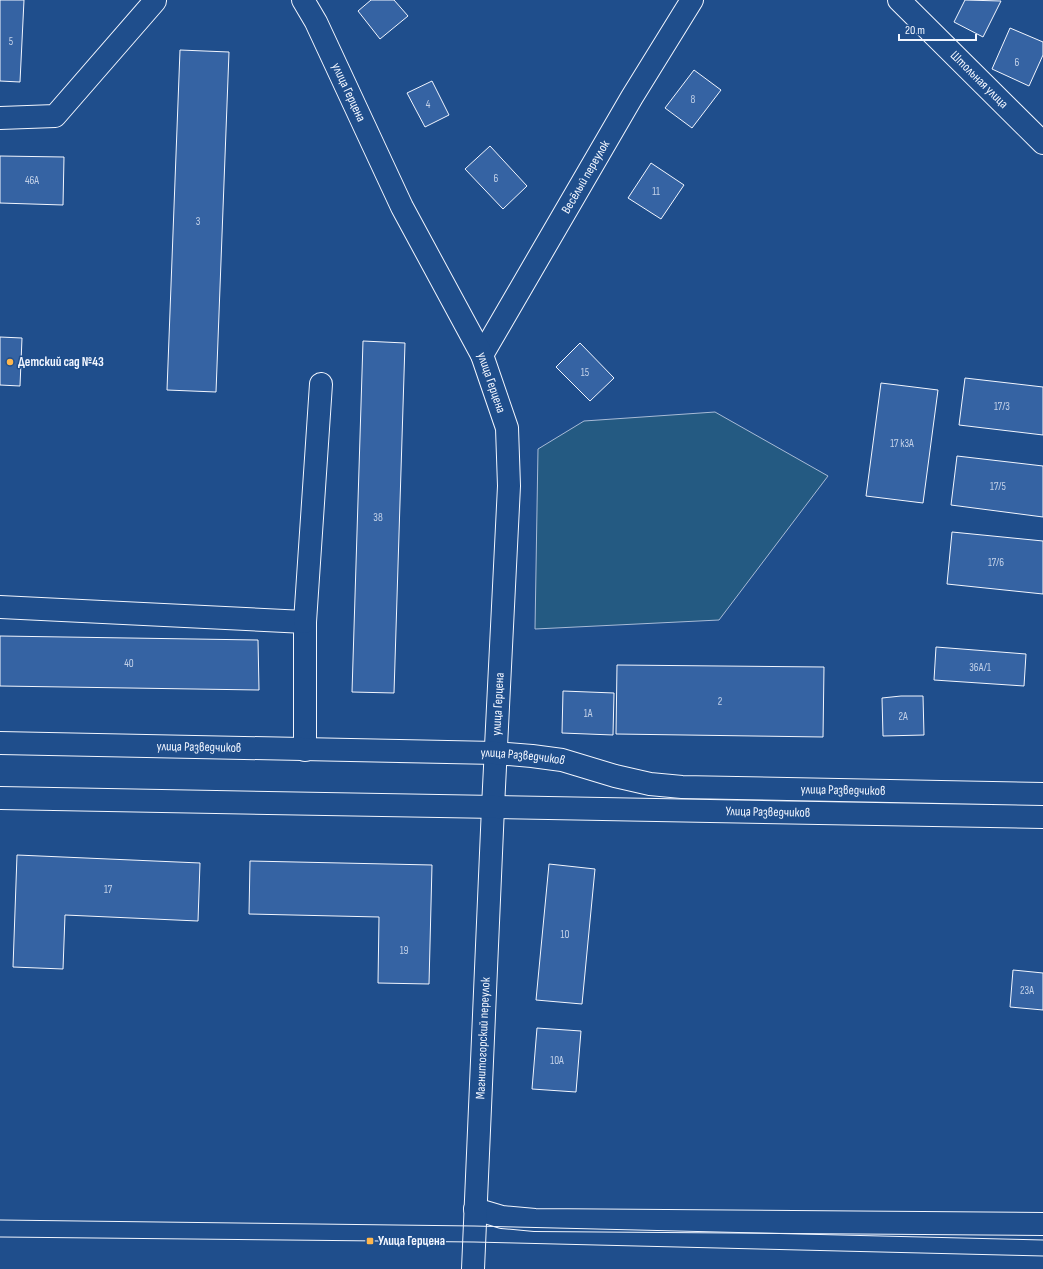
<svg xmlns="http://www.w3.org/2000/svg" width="1043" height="1269" viewBox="0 0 1043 1269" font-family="'Sofia Sans Condensed',sans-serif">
	<rect width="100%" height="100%" fill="#1f4e8c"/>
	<!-- green -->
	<path fill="#245a82" stroke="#a8bbd7" d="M715 412 828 476 719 620 535 629 538 449 584 421Z"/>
	<!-- building -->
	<path fill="#3563a3" stroke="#f2f6ff" d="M0 0H24L20 82 0 81Z
		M371 0H394L408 16 380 39 358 11Z
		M965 0 1001 1 983 37 954 22Z
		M1010 28 1043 42V55L1029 86 992 69Z
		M180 50 229 52 216 392 167 390Z
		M694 70 721 90 692 128 665 108Z
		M432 81 449 115 425 127 407 93Z
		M490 146 527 186 503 209 465 169Z
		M0 156 64 157 63 205 0 203Z
		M651 163 684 185 661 219 628 198Z
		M0 337 22 338 20 386 0 385Z
		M363 341 405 343 394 693 352 692Z
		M580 343 614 378 590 401 556 367Z
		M965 378 1043 387V435L959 425Z
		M881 383 938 390 923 503 866 496Z
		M957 456 1043 466V517L951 505Z
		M952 532 1043 541V594L947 584Z
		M0 636 258 640 259 690 0 686Z
		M936 647 1026 654 1024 686 934 680Z
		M617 665 824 667 823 737 616 734Z
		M563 691 614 693 613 735 562 733Z
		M901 696H923L924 735 883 736 882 698Z
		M17 855 200 863 198 921 65 915 63 969 13 967Z
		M250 861 432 865 429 984 378 983 379 917 249 914Z
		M549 864 595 869 582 1004 536 1000Z
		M1013 970 1043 973V1010L1010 1007Z
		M537 1028 581 1031 576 1092 532 1089Z"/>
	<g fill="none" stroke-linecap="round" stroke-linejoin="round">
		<!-- minor casing -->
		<g stroke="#f2f6ff" stroke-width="24">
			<g id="minor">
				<path id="s1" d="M899 0 1043 143"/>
				<path d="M0 118 55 116 155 1"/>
				<path id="s2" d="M482 355 632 97 692 0"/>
				<path d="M0 607 305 622V750"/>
				<path d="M305 622 321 384"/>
				<path d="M475 1209 502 1217 535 1220 1043 1224"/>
				<path id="s3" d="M473 1269 493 807"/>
			</g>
		</g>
		<!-- major casing -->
		<g stroke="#f2f6ff" stroke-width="24">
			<g id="major">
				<path id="s4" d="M303 0 316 22 402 207 482 355 507 428 509 486 493 807"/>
				<path id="s5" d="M0 743 496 753 532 756 562 760 615 776 650 784 682 787 1043 794"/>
				<path id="s6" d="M0 798 1043 817"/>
			</g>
		</g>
		<!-- minor -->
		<use href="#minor" stroke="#1f4e8c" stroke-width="22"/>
		<!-- major -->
		<use href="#major" stroke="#1f4e8c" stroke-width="22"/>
		<!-- tram -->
		<path stroke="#f2f6ff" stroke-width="1" d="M0 1220 474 1226 1043 1240
			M0 1237 474 1242 1043 1256"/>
	</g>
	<!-- markers -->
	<g fill="#ffb74d" stroke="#1f4e8c" stroke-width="1.5">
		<circle cx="10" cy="362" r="4"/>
		<rect x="366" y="1237" width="8" height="8" rx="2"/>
	</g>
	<g text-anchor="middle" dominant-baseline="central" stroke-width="3" stroke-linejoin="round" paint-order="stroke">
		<!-- number labels -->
		<g font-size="11" fill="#c3d1e8">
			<text x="11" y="41">5</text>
			<text x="1017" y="62">6</text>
			<text x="693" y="99">8</text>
			<text x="428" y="104">4</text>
			<text x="496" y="178">6</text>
			<text x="32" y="180">46А</text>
			<text x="656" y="191">11</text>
			<text x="198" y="221">3</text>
			<text x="585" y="372">15</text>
			<text x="1002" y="406">17/3</text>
			<text x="902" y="443">17 к3А</text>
			<text x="998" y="486">17/5</text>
			<text x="378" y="517">38</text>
			<text x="996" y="562">17/6</text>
			<text x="129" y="663">40</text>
			<text x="980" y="667">36А/1</text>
			<text x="720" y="701">2</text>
			<text x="588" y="713">1А</text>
			<text x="903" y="716">2А</text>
			<text x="108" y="889">17</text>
			<text x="565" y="934">10</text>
			<text x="404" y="950">19</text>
			<text x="1027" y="990">23А</text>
			<text x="557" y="1060">10А</text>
		</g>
		<!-- street labels -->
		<g font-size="13" fill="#f2f6ff" stroke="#1f4e8c">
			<text stroke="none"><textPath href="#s1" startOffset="113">Штольная улица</textPath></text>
			<text stroke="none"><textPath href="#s4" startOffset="103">улица Герцена</textPath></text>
			<text stroke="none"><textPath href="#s2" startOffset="206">Весёлый переулок</textPath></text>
			<text stroke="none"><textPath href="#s4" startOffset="427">улица Герцена</textPath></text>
			<text transform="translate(498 704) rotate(-87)">улица Герцена</text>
			<text stroke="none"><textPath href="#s5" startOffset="199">улица Разведчиков</textPath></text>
			<text stroke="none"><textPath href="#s5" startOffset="523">улица Разведчиков</textPath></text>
			<text stroke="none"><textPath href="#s5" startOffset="847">улица Разведчиков</textPath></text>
			<text stroke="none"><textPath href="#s6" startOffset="768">Улица Разведчиков</textPath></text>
			<text stroke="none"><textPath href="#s3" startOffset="231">Магнитогорский переулок</textPath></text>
		</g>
		<!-- poi labels -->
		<g font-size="13" font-weight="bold" fill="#f2f6ff" stroke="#1f4e8c" text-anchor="start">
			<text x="18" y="362">Детский сад №43</text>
			<text x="378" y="1241">Улица Герцена</text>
		</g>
	</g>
	<!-- scale -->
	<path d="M899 34v6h77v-6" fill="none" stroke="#f2f6ff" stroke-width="2"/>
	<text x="905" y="34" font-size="12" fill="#f2f6ff" stroke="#1f4e8c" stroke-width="3" paint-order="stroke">20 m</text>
</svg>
